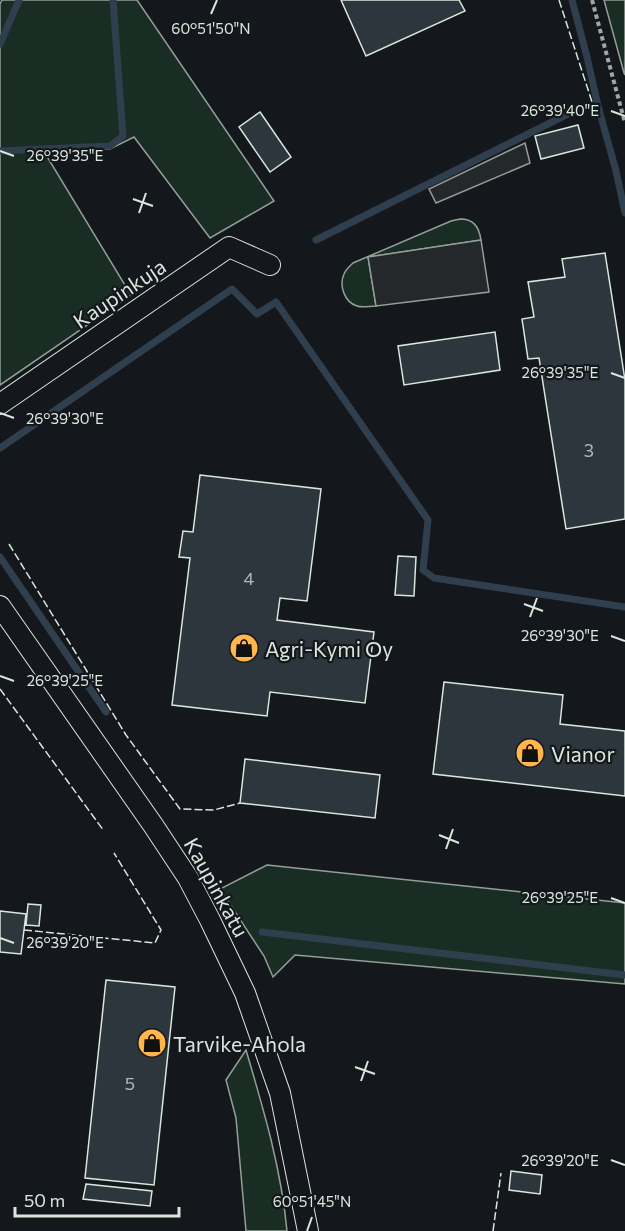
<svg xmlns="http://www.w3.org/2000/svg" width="625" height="1231" viewBox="0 0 625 1231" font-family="Commissioner,sans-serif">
	<rect width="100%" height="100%" fill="#14181c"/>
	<!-- green -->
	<path fill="#1a2d24" stroke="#939e99" stroke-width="1.5" d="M2 0H137L274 201 210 238 134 137 110 149 43 150 131 295 0 385V4Z
		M604 0H625V75L624 73Z
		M460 219C474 219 479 227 481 240L368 257 376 306C370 306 362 308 357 306 344 302 339 285 344 274 346 269 350 266 353 263L451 221Z
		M267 865 625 903V984L295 955 273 977 264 956 220 889Z
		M246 1050C264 1111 281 1168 287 1231H246L236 1118 226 1080Z"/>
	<!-- parking -->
	<path fill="#24282b" stroke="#939e99" stroke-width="1.5" d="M525 143 530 163 436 203 429 189Z
		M481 240 489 292 376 306 368 257Z"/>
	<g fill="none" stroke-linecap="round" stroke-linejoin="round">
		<!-- stream -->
		<path stroke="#2f3f4d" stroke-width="7" d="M572 0 587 57 598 106 616 171 625 213
			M0 44 19 0
			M0 151 110 146 123 136 113 0
			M316 240 576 110
			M0 448 232 289 257 314 276 302 428 520 423 570 434 578 625 607
			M0 557 106 712
			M262 932 625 975"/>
	</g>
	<!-- building -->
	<path fill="#2c363c" stroke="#d8e6dc" stroke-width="1.5" d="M341 0H459L465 11 366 56Z
		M260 112 291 157 270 172 239 127Z
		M578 125 584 148 541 159 535 136Z
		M605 253 625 380V519L566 529 539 358 528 359 522 319 534 317 528 282 565 277 562 259Z
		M495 332 500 370 404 385 398 346Z
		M200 475 321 489 307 601 280 598 277 620 374 632 365 703 270 692 267 716 172 705 190 558 179 557 183 531 193 532Z
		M398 556 416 557 414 596 395 595Z
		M444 682 563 695 560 724 625 731V796L433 774Z
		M245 759 380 775 375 818 240 803Z
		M28 904 41 905 39 926 26 925Z
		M0 911 26 914 21 954 0 952Z
		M106 980 175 987 154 1185 85 1178Z
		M511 1171 542 1175 540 1194 509 1190Z
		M86 1184 152 1191 150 1206 83 1199Z"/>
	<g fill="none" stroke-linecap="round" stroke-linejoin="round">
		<!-- minor casing -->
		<g stroke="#d8e6dc" stroke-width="22">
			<path id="minor" d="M0 404 229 247 270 265
				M0 606 153 825 188 878 210 920 245 993 280 1093 308 1231"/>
		</g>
		<!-- path -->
		<path stroke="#9da8a2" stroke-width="4" stroke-dasharray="4.5 3" stroke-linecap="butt" d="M592 0 625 123"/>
		<!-- minor -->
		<use href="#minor" stroke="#14181c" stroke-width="20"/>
		<!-- fence -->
		<path stroke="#d8e6dc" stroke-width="1.5" stroke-dasharray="8 3" stroke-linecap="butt" d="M559 0 593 105
			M9 544 126 735 180 809 214 810 240 803
			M0 689 104 831
			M24 930 155 943 161 930 114 853
			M493 1231 501 1173"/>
	</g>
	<!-- ticks -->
	<path fill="none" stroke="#d8e6dc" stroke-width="2" d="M211 14 217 0M611 111 625 116M0 151 14 156M133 199 153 206M139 213 146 193M611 373 625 378M0 413 14 418M524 604 543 611M530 617 537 598M611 636 625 641M0 676 14 681M439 835 459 843M446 849 453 829M611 898 625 903M0 938 14 943M355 1067 375 1074M361 1081 368 1061M611 1160 625 1165M307 1231 312 1217"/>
	<!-- icons -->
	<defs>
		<g id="shop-disc" transform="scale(1.5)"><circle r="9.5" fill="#ffb74d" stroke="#14181c"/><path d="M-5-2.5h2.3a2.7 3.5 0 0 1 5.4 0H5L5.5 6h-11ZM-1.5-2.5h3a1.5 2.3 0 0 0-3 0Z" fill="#111"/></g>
	</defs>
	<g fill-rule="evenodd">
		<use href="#shop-disc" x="244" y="648"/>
		<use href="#shop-disc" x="530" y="753"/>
		<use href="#shop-disc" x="152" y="1043"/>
	</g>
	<g text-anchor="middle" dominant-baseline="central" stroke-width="4.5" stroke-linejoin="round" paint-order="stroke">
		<!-- number labels -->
		<g font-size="18" fill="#adbab4">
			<text x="589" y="450">3</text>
			<text x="249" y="578">4</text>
			<text x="130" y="1083">5</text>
		</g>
		<!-- street labels -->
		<g font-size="21" fill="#d8e6dc" stroke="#14181c">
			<text transform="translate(119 293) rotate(-34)">Kaupinkuja</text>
			<text transform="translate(217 887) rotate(61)">Kaupinkatu</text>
		</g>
		<!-- poi labels -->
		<g font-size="21" fill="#d8e6dc" stroke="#14181c" text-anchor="start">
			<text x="265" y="648">Agri-Kymi Oy</text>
			<text x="551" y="753">Vianor</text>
			<text x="173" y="1043">Tarvike-Ahola</text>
		</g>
	</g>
	<g font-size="15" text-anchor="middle" fill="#d8e6dc" stroke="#14181c" stroke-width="4.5" stroke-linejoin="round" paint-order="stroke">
		<text x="211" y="34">60°51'50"N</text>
		<text x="560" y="116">26°39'40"E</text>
		<text x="65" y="161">26°39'35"E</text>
		<text x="560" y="378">26°39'35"E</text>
		<text x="65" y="424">26°39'30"E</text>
		<text x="560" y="641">26°39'30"E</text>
		<text x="65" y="686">26°39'25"E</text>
		<text x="560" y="903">26°39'25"E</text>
		<text x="65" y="948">26°39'20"E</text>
		<text x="560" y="1166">26°39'20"E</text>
		<text x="312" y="1207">60°51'45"N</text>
	</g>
	<!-- scale -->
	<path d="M15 1207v9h164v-9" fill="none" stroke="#d8e6dc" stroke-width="3"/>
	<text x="24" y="1207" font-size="18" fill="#d8e6dc" stroke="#14181c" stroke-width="4.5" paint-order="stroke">50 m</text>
</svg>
